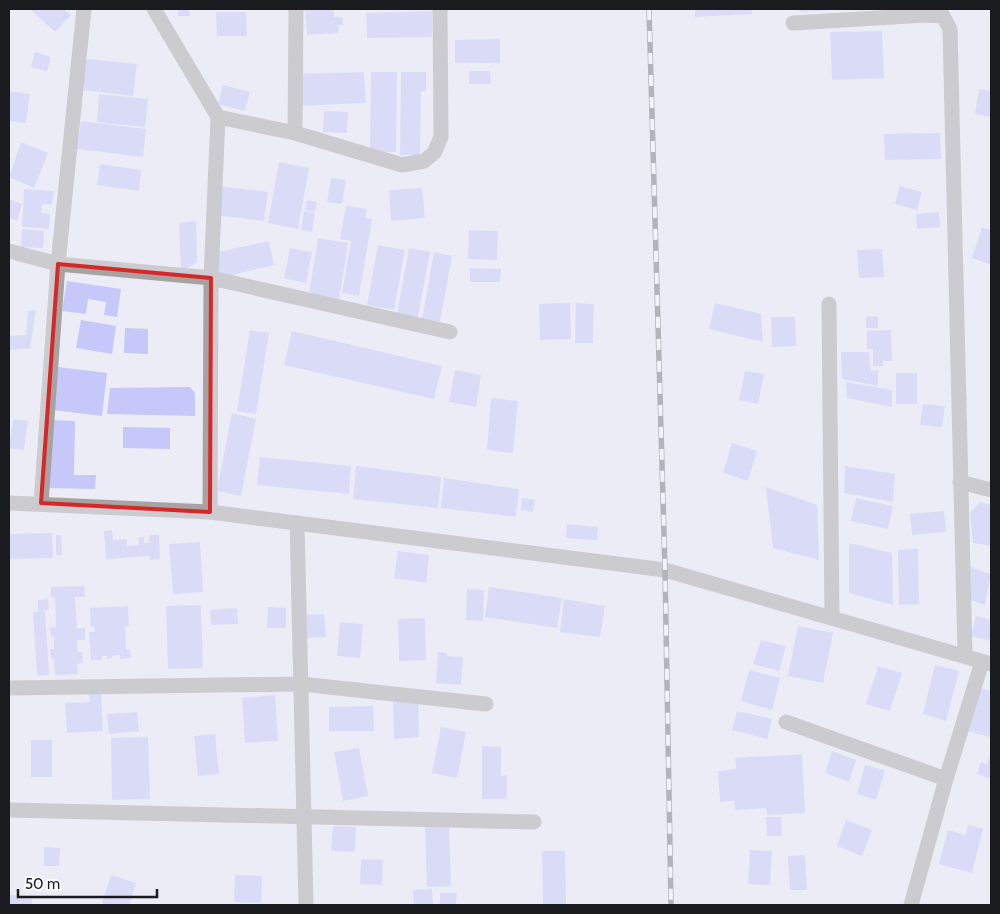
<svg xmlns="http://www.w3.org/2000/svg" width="1000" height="914" viewBox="0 0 1000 914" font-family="Cabin,sans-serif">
	<rect width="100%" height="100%" fill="#ebecf5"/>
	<!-- building -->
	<path fill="#c5c8f9" d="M30 9H64L71 15 55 32Z
		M178 9H189L190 16H178Z
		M305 9H334V17H342L343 25H338L339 33 307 35Z
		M695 9H752V14L695 17Z
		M800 9H832V10L800 12Z
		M432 11V37L367 38 366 13Z
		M216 12H246L247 36H217Z
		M882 31 884 78 832 80 830 32Z
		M500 39V63H455V40Z
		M35 52 51 57 47 71 31 67Z
		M86 59 137 64 133 96 83 90Z
		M469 71H490L491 84H469Z
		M364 72 366 103 298 106 296 74Z
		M371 72H397L396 152H370Z
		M401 72H426V91H421L420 155H400Z
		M223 85 250 92 245 111 218 104Z
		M979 89 991 91V117L975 114Z
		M9 91 30 94 26 123 9 121Z
		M99 94 148 99 145 127 97 122Z
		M324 111 348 112 347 133 323 132Z
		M81 121 146 129 143 157 77 149Z
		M940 133 941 159 885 160 884 134Z
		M21 142 48 153 34 188 9 177Z
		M279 162 309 168 298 229 268 223Z
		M100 164 141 170 139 191 97 185Z
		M331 178 346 180 342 204 327 202Z
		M218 186 268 192 264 221 214 215Z
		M900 186 922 192 917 210 895 204Z
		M422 188 425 218 391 221 389 190Z
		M24 189 54 191 52 205 42 204 41 213 50 214 49 229 22 227Z
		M9 199 22 204 17 221 9 218Z
		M307 200 317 202 315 212 305 210Z
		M346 206 367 209 365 218 372 219 359 296 342 293 351 241 340 239Z
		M304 211 315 213 312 232 301 230Z
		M939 212 940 227 917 229 916 214Z
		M196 221 197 262 181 272 179 223Z
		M982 227 991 230V265L972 258Z
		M22 229 44 231 43 248 21 247Z
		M469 230 498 231 497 260 468 259Z
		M318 238 348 243 339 300 309 295Z
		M269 241 274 265 220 278 214 253Z
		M378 245 405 250 394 310 367 305Z
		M290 248 312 252 306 283 284 278Z
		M409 248 430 252 418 317 397 314Z
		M882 249 884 277 859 278 857 250Z
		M434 252 452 256 440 322 422 319Z
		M470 268 501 269 500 282H470Z
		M67 281 121 289 117 317 104 315 106 302 88 299 86 314 62 311Z
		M570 303 571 339 540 340 539 304Z
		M576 303 594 304 593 343H575Z
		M715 303 761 314 763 342 709 329Z
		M36 310 30 348 9 350V336L26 335 28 311Z
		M878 316V328H866V317Z
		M771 317H795L796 346 772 347Z
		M81 320 116 326 112 354 76 348Z
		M125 328 148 329V354L124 353Z
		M250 330 269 333 256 414 237 411Z
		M891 330 892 361H883V366H873V349H867V331Z
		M292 331 442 366 434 399 284 365Z
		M841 352H869L871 371 878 370V386L842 379Z
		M58 367 107 373 102 416 52 410Z
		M455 370 481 375 476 407 449 402Z
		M745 371 764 374 758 404 739 400Z
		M896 373H917V404H896Z
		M846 382 892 390V407L847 398Z
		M190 387 195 393V416L107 414 110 388Z
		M491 398 518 401 513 453 487 450Z
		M923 404 945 406 942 427 920 425Z
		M232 413 256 419 241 496 217 491Z
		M13 419 28 421 24 450 9 448Z
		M50 420 75 421 74 475H96L95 489 48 488Z
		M123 427 170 428V449L123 448Z
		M732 443 757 451 748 481 723 473Z
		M260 457 351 466 349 494 257 485Z
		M356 466 441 477 438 508 353 499Z
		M845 466 895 474 893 502 844 493Z
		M444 478 519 489 516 517 441 508Z
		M766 487 817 505 819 560 773 548Z
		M522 498 535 500 533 512 521 510Z
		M856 498 893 506 888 529 851 521Z
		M980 502 991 505V546L973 543 970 513Z
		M944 511 946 532 912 535 910 514Z
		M567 524 598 527 597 540 566 538Z
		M112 530 113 540 127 539V546L139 545 138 537H144V543H149V535H159L160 559 150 560 149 556 106 559 104 531Z
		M52 533 53 558 9 559V534Z
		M56 535H61L62 555H56Z
		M200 542 203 592 173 594 169 544Z
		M849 543 892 553 893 605 849 593Z
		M918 549 919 604 899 605 898 550Z
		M398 551 429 555 426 583 394 578Z
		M970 567 991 574 985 605 971 600Z
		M84 586 85 597H75L77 629 85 628V640H77L78 652H82L83 663 77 664 78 674 55 675 54 659H51L50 649H54V636L51 637 50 628 56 627 55 597H51V587Z
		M489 587 562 598 557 628 485 617Z
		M467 589 484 590 483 621 466 620Z
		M48 599 49 610 38 611V600Z
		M564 599 605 606 600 637 560 632Z
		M201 605 203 668 168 669 166 606Z
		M128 606 129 626H125L126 650H130L131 658 120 659V655L112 656V658L107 659V656H102V660H91L89 632H95L94 626 91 627 90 608Z
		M268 607 286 608V628H267Z
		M237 608 238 624 211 625 210 610Z
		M45 611 49 675 37 676 33 612Z
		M324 614 326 637 303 638 302 615Z
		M976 616 991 620V641L971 636Z
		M425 618 426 660 399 661 398 619Z
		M340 622 363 624 360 658 337 656Z
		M798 626 833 633 823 683 788 676Z
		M761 640 786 646 779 671 753 664Z
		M438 652 447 653V656L463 657 461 685 436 683Z
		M935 665 959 671 946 721 923 714Z
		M878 666 902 673 890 711 866 704Z
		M749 670 780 678 772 710 741 701Z
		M978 687 991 691V737L966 731Z
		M101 693 103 731 67 733 65 703 90 702 89 694Z
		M275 695 278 741 245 743 242 698Z
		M418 697 419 737 394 739 393 698Z
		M373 706 374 731H329V707Z
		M737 711 772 719 767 739 732 730Z
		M137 712 139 731 109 734 107 714Z
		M441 727 466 732 457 778 432 773Z
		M215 734 219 774 198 776 194 736Z
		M148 737 150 799 112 800 111 738Z
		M31 740H52V777H31Z
		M482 746 501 747V776L507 775V799H482Z
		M359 748 368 796 343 801 334 752Z
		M832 751 856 760 849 782 825 773Z
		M991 753V779L977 774 981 762 987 764Z
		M802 754 805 813 767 815 766 808 735 810 734 801 720 802 718 771 736 769 735 758Z
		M865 765 885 770 876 800 857 794Z
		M766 817H781L782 836H767Z
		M846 820 872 830 862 856 837 846Z
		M449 824 451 886 427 887 425 825Z
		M968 825 983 829 972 873 939 864 948 830 966 835Z
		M333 826 356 827 355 852 331 851Z
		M44 847 60 848 59 866H44Z
		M750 850 772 851 770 885 748 884Z
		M542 851H565L566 905H543Z
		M805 855 807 890H790L788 856Z
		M361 859 383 860 382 885 360 884Z
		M111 875 136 883 129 905H110L102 903Z
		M235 875 262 876 261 903 234 902Z
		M432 889 433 905H414L413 890Z
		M440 893H457L456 905H440Z
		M9 895 32 896V905H9Z"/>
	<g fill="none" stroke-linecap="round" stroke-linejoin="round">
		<!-- minor -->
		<path stroke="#a7a3a1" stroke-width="15" d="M154 9 218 117 211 278 210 512
			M793 23 926 15 943 16 950 29 965 655
			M218 117 295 133 402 165 424 161 434 153 441 137 440 9
			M295 133 296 9
			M9 251 58 264 211 278 450 332
			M829 304 832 618
			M960 482 991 490
			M41 503 58 264 84 9
			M297 523 306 905
			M9 688 301 684 486 704
			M786 722 946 779
			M9 810 534 822
			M911 905 946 779 982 662"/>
		<!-- tertiary -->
		<path stroke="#a7a3a1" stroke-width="15" d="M9 503 210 512 665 570 991 664"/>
		<!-- rail casing -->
		<g stroke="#6e6f74" stroke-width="5.5">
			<path id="rail" d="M649 9 665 570 671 905"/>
		</g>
		<!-- rail -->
		<use href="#rail" stroke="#f9faff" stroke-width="4" stroke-dasharray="11" stroke-linecap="butt"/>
	</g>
	<!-- marked area -->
	<path d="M0 0H1000V914H0ZM58 264 211 278 210 512 41 503Z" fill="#ebecf5" fill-opacity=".55" fill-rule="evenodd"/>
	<path fill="none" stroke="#d62828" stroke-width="4" stroke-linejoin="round" d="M58 264 211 278 210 512 41 503Z"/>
	<!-- border -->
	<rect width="1000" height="914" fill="none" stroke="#1a1b1e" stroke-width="20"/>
	<!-- scale -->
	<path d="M18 889v8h139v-8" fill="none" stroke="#1a1b1e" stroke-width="2.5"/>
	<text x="25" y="889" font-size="15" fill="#1a1b1e" stroke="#f9faff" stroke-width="4" paint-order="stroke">50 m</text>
</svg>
